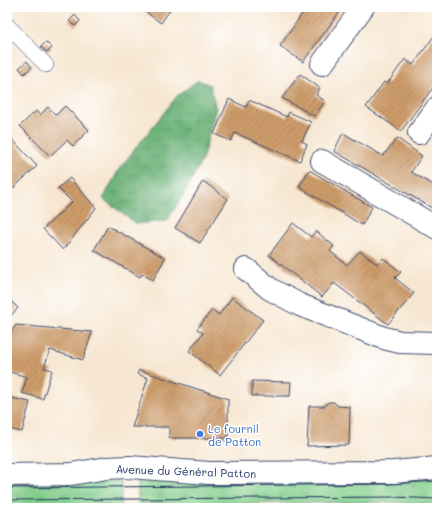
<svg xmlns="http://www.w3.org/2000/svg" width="444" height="515" viewBox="0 0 444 515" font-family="Mali,sans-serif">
	<defs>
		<pattern id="grass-tufts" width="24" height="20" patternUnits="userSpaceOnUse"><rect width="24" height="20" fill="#83ce8b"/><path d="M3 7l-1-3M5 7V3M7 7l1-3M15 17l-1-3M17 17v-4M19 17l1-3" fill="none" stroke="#6aa875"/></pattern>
		<pattern id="forest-crowns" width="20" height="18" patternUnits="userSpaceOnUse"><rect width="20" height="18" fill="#6ab177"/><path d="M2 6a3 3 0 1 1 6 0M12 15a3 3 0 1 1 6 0" fill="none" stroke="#569065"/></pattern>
		<pattern id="building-hatch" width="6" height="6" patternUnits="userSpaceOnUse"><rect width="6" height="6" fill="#ce9c6a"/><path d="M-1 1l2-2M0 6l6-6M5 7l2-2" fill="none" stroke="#a6805a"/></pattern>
	</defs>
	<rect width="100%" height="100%" fill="#fff"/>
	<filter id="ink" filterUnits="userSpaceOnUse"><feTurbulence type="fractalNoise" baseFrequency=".025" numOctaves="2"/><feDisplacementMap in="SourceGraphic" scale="8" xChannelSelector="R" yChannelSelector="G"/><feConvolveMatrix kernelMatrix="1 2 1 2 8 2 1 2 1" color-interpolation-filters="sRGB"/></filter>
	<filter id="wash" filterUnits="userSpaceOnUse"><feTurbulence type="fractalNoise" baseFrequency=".012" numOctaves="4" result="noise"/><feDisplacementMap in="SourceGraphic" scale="16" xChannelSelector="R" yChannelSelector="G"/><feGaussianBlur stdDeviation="0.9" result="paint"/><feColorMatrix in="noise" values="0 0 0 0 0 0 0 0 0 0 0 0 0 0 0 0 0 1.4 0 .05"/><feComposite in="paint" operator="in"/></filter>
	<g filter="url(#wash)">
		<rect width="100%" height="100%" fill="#f7e7d2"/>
		<!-- grass -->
		<path fill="url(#grass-tufts)" stroke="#4f7e74" d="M437 476V505L386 502 138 505V482L218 481Z
			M121 481V506H7V482Z"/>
		<!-- forest -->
		<path fill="url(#forest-crowns)" stroke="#42706a" d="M198 80 210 85 216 109 202 160 182 197 167 221 137 224 103 199 119 169 177 96Z"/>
		<g id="blocks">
			<!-- building -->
			<path fill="url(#building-hatch)" d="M139 7H172L161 23Z
				M307 7H343L303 62 280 46Z
				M75 15 80 21 75 26 69 21Z
				M437 32V82L401 131 366 107 384 82 387 84 405 59 413 65Z
				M46 42 52 48 47 52 41 47Z
				M27 61 32 67 24 74 19 68Z
				M300 74 320 88 316 95 325 101 314 116 282 98Z
				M229 99 246 107 249 100 287 117 289 112 311 122 302 141 307 144 300 161 235 133 231 141 214 134Z
				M65 106 89 130 73 146 67 140 50 156 20 126 36 111 40 115 48 107 56 115Z
				M343 133 383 156 397 138 422 156 411 172 437 187V201L432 208 334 151Z
				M10 137 37 166 7 194V140Z
				M309 170 372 207 362 225 299 187Z
				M70 178 96 208 63 250 43 229 72 202 58 188Z
				M203 181 228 199 200 243 175 228Z
				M293 223 311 237 316 231 334 246 330 251 347 265 360 251 377 264 383 258 401 272 395 278 414 293 388 324 334 283 322 297 269 255Z
				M108 226 165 258 153 280 142 274 140 277 94 250Z
				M7 297 18 308 7 320Z
				M232 297 263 320 220 375 189 351 203 333 197 329 212 310 219 315Z
				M16 325 92 332 83 360 50 350 44 368 52 370 43 399 22 393 27 377 7 371V338Z
				M139 370 228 399V438H169V427H132L148 378 137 374Z
				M252 381 291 382 290 396H252Z
				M7 397 30 402 22 432 9 429 7 434Z
				M328 402H334L338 406 350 407 349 445 307 446 309 406H325Z"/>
		</g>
	</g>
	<g filter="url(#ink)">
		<use href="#blocks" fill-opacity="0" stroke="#3c4b6f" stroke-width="1"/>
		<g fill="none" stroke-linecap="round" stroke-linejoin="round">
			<!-- service casing -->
			<g stroke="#3c4b6f" stroke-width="16">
				<path id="service" d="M7 25 46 65"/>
			</g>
			<!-- minor casing -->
			<g stroke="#3c4b6f" stroke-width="24">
				<path id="minor" d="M322 64 363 7
					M419 133 437 108
					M322 161 437 228
					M246 269 270 289 300 305 384 338 400 342 437 343"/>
			</g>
			<!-- tertiary casing -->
			<g stroke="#3c4b6f" stroke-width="24">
				<path id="tertiary" d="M7 475 71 474 107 468 129 467 209 473 394 472 437 468"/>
			</g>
			<!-- service -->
			<use href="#service" stroke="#fff" stroke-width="15"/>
			<!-- minor -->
			<use href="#minor" stroke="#fff" stroke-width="22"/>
			<!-- tertiary -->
			<use href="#tertiary" stroke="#fff" stroke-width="22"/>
			<!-- tram -->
			<path stroke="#1b2f5e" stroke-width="1" d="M7 488 391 484 437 481
				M7 500 393 497 437 499"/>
		</g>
	</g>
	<!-- markers -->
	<circle fill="#3f7fe0" stroke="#fff" stroke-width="1.5" cx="200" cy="434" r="4"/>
	<g text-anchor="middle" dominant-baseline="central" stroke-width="3" stroke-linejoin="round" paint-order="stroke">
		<!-- shop labels -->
		<g font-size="11" fill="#366cbe" stroke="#fff" text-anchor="start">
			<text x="208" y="428">Le fournil<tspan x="208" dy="13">de Patton</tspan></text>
		</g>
		<!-- street labels -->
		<g font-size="11" fill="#1b2f5e" stroke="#fff">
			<text transform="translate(186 471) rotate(2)">Avenue du Général Patton</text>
		</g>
	</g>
	<!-- margin -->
	<rect width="444" height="515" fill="none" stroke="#fff" stroke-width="24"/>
</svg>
